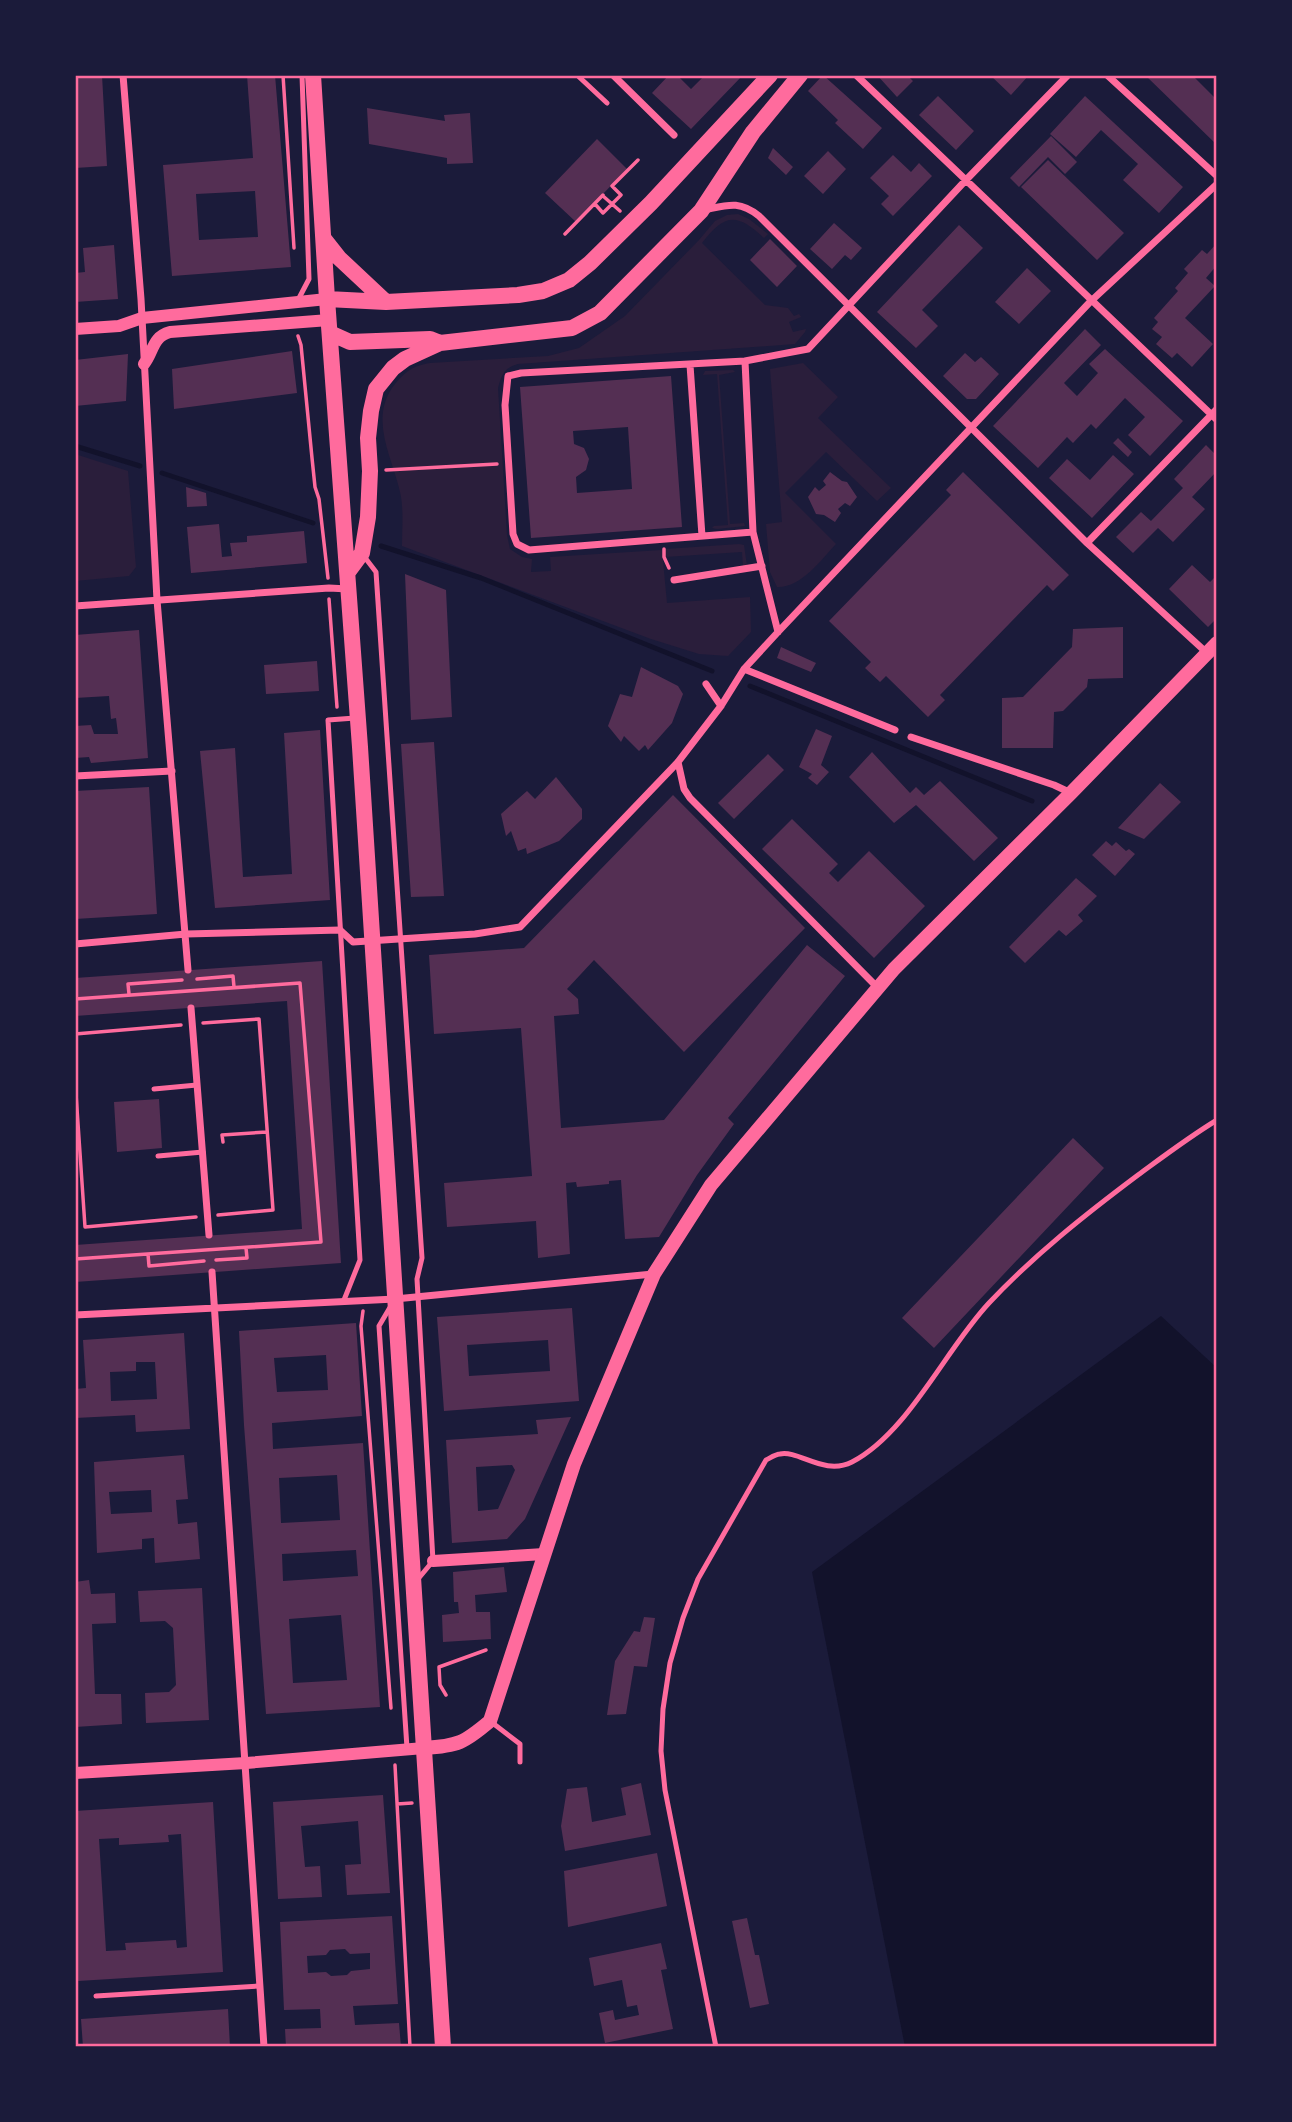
<svg xmlns="http://www.w3.org/2000/svg" width="1292" height="2122" viewBox="0 0 1292 2122" font-family="Rubik,sans-serif">
	<rect width="100%" height="100%" fill="#1b1b3a"/>
	<!-- green -->
	<path fill="#2a1e3b" d="M738 214 749 219 768 234 764 238C737 213 725 213 702 243L765 305 788 308 794 316 799 314 801 317 789 322 793 332 806 329 805 332 795 344 518 364C504 368 502 374 498 388L507 535 510 549 522 557 532 559 531 572 551 571 550 557 662 550 667 603 750 597 751 632 728 656 699 654 651 639 402 546C402 529 404 509 400 492 392 456 368 418 395 384 406 371 413 366 430 363L548 356 579 348 625 316 699 240 715 221 727 215Z
		M803 363 838 397 818 418 891 488 877 501 826 452 785 493 836 544C821 560 801 588 777 587L770 572 766 524 782 522 770 369Z
		M733 370 735 372 719 375 730 524 744 523 745 526 717 529 712 528 714 526 728 525 717 374 703 375 705 371Z
		M75 454 128 471 136 567 129 576 75 581Z
		M739 544 744 545 747 566 743 567 742 552 665 557V549Z"/>
	<!-- water -->
	<path fill="#12122b" d="M1161 1316 1217 1368V2047H905L812 1572Z"/>
	<g fill="none" stroke-linecap="round" stroke-linejoin="round">
		<!-- stream -->
		<path stroke="#12122b" stroke-width="5" d="M75 446 140 466
			M162 473 313 523
			M381 546 481 578 712 671
			M750 686 1032 801"/>
	</g>
	<!-- building -->
	<path fill="#542f53" fill-rule="evenodd" d="M75 75H102L107 166 75 168Z
		M247 75H275L291 267 172 276 163 165 253 158ZM255 191 258 237 199 240 196 194Z
		M669 75H677L691 89 705 75H743L691 129 652 93Z
		M823 75 882 128 863 149 835 123 838 120 808 91Z
		M877 75H907L913 81 897 97Z
		M990 75H1029L1011 95Z
		M1145 75H1192L1217 100V145Z
		M938 96 974 131 956 150 919 115Z
		M1085 96 1183 187 1159 213 1123 180 1138 164 1101 130 1076 157 1050 134Z
		M367 108 445 121 444 115 470 113 473 163 447 164V158L369 144Z
		M1051 136 1077 162 1065 174 1048 157 1019 187 1010 178Z
		M597 139 627 169 576 222 545 193Z
		M773 148 793 167 786 175 768 158Z
		M828 151 846 169 823 194 804 176Z
		M893 155 911 172 919 163 932 176 893 216 881 204 889 196 870 178Z
		M1048 160 1124 233 1097 260 1021 187Z
		M834 223 862 248 851 260 845 255 832 269 810 249Z
		M959 225 983 248 922 310 938 326 916 348 877 312Z
		M770 239 797 266 777 287 750 260Z
		M1217 243V265L1206 278 1215 286 1185 318 1213 344 1192 367 1177 353 1172 358 1156 344 1162 337 1152 329 1158 322 1154 318 1178 291 1175 288 1188 273 1184 269 1202 250 1207 254Z
		M114 245 118 299 75 302V273L85 272 83 248Z
		M1027 268 1051 291 1019 324 995 302Z
		M1085 329 1101 345 1064 383 1077 396 1098 373 1089 364 1105 349 1183 421 1150 456 1128 435 1145 417 1125 398 1096 429 1091 424 1073 443 1067 437 1038 468 993 426Z
		M292 351 297 393 174 409 172 369Z
		M965 353 975 362 981 357 999 374 976 399H967L943 376Z
		M128 354 126 401 75 406V360Z
		M671 376 682 527 531 538 520 387ZM628 427 632 489 577 493 576 477 586 470 589 459 584 448 574 444 573 431Z
		M1118 438 1132 452 1128 457 1113 443Z
		M1206 445 1217 456V471L1192 497 1205 509 1173 542 1158 528 1133 553 1116 537 1141 512 1151 521 1183 488 1174 479Z
		M1113 455 1134 474 1092 518 1049 478 1067 459 1090 480Z
		M830 472 842 481 847 482 857 497 850 506 845 503 838 509 841 513 835 522 824 515 816 514 808 497 815 487 819 491 826 485 823 481Z
		M963 472 1069 575 1053 591 1047 585 940 695 945 700 928 717 886 676 880 682 865 668 871 662 829 621 951 495 946 490Z
		M186 487 206 493 207 506 187 507Z
		M219 524 222 557 232 556 230 543 247 542V536L304 531 307 563 191 573 187 527Z
		M1192 565 1210 582 1217 575V618L1208 627 1169 589Z
		M405 574 446 590 452 717 411 720Z
		M1123 627V678L1088 679 1087 687 1063 711 1054 712 1053 748H1002V698L1023 697 1072 647 1073 629Z
		M139 630 148 758 91 763 89 757 75 758V726L91 725 94 734H118L116 718 111 719 109 696 75 698V635Z
		M781 647 816 663 811 672 777 658Z
		M317 661 319 691 266 694 264 665Z
		M641 667 678 686 683 694 672 723 648 750 645 745 639 751 624 736 621 742 608 726 620 694 632 697Z
		M816 729 832 736 821 765 829 772 817 785 808 778 812 774 799 767Z
		M320 730 330 900 215 908 200 751 235 748 243 877 292 874 284 733Z
		M434 742 444 896 411 897 401 744Z
		M872 752 910 793 916 787 924 795 940 781 998 838 974 861 916 805 894 823 849 777Z
		M768 754 784 770 734 819 718 803Z
		M556 777 582 809V819L559 841 527 854 526 848 518 851 511 831 506 836 501 814 527 791 535 799Z
		M1160 783 1181 802 1144 839 1118 828Z
		M149 787 157 914 75 919V791Z
		M673 795 805 928 684 1052 594 960 567 989 578 999 579 1014 554 1016 561 1128 664 1120 807 945 845 976 728 1118 734 1124 697 1175 659 1237 625 1239 621 1180 609 1181V1184L577 1187 576 1182 566 1183 570 1254 538 1258 536 1221 447 1227 444 1183 532 1176 521 1028 434 1034 429 955 524 948Z
		M792 819 838 864 829 873 838 882 869 851 925 906 874 958 762 849Z
		M1106 841 1112 846 1116 842 1126 851 1129 849 1135 854 1115 876 1092 855Z
		M1076 878 1097 896 1078 915 1083 921 1066 936 1059 930 1025 963 1009 947Z
		M322 961 341 1263 75 1282V1245L302 1229 287 1001 75 1016V978Z
		M159 1099 162 1148 117 1152 114 1102Z
		M1073 1138 1104 1168 934 1348 902 1318Z
		M572 1308 579 1401 444 1411 437 1317ZM548 1340 550 1371 469 1376 467 1345Z
		M356 1323 362 1416 272 1423 273 1449 363 1443 380 1707 266 1714 244 1425 239 1331ZM326 1355 328 1390 277 1392 274 1358ZM337 1475 340 1520 281 1523 279 1478ZM356 1550 358 1576 283 1581 282 1554ZM341 1615 347 1680 293 1683 289 1619Z
		M184 1333 190 1429 136 1432 135 1415 75 1418V1389L86 1388 83 1340ZM136 1362H155L157 1399 111 1401 110 1372 136 1371Z
		M571 1417 525 1519 507 1539 452 1543 446 1440 538 1434 536 1420ZM512 1465 515 1470 498 1509 478 1511 476 1467Z
		M184 1455 188 1499 176 1500 178 1524 197 1522 200 1559 155 1563 154 1538 142 1539V1549L97 1553 94 1462ZM151 1490 152 1512 111 1514 109 1492Z
		M504 1567 507 1592 475 1595 476 1612H490L491 1639 443 1642 442 1615 459 1613 458 1602H454L453 1572Z
		M89 1580 91 1594 115 1593 116 1623 92 1624 95 1694H121L122 1724 75 1727V1582Z
		M202 1588 209 1720 146 1723 145 1693 169 1692 176 1685 173 1628 165 1621 140 1622 138 1591Z
		M644 1617 655 1618 647 1667 634 1666 626 1714 607 1715 615 1661 634 1631 640 1632Z
		M641 1783 651 1835 565 1851 561 1826 567 1789 587 1787 592 1822 626 1815 621 1788Z
		M383 1795 390 1893 347 1895 345 1865 361 1864 358 1821 301 1826 305 1867 320 1866 322 1897 278 1899 273 1802Z
		M213 1802 223 1972 78 1981 75 1930V1811ZM181 1834 187 1947 177 1948 176 1940 125 1943 126 1950 106 1951 99 1839 119 1838V1845L169 1842 168 1835Z
		M657 1853 667 1906 568 1927 564 1871Z
		M392 1916 398 2004 353 2006 355 2025 399 2023 401 2047H286L285 2029 321 2028 320 2009 284 2010 280 1922ZM345 1949 350 1954 370 1953V1969L351 1971 347 1975 331 1976 326 1972 308 1973 307 1956 326 1955 330 1950Z
		M747 1918 755 1955H759L769 2004 750 2008 732 1921Z
		M661 1943 667 1969 661 1970 673 2029 605 2043 599 2013 613 2010 615 2020 639 2015 637 2005 627 2007 622 1980 594 1986 589 1958Z
		M228 2009 230 2047H199V2044L83 2047 81 2019Z"/>
	<g fill="none" stroke-linecap="round" stroke-linejoin="round">
		<!-- path -->
		<path stroke="#ff6b9d" stroke-width="3.5" d="M283 75 294 248
			M603 196 620 211
			M595 204 603 213 621 195 612 186 638 160
			M565 234 603 195
			M298 336 301 345 312 458 315 487 319 499 328 578
			M386 470 497 464
			M664 549V557L669 568
			M329 599 337 707
			M197 979 233 976 234 987
			M129 994 128 984 182 980
			M75 999 300 983 321 1242 75 1259
			M203 1023 259 1019 273 1210 218 1215
			M75 1034 181 1025
			M75 1079 85 1227 196 1217
			M223 1142 222 1135 267 1132
			M148 1254 149 1266 204 1261
			M216 1260 247 1258 246 1248
			M363 1311 361 1326 391 1708
			M446 1695 440 1685 439 1667 486 1650
			M395 1765 410 2047
			M397 1804 412 1803"/>
		<!-- service -->
		<path stroke="#ff6b9d" stroke-width="5" d="M577 75 607 103
			M298 300 309 279 302 75
			M363 555 376 572 422 1258 417 1279 433 1561 418 1579
			M154 1089 197 1085
			M158 1156 203 1152
			M344 1300 360 1260 328 720 355 718
			M392 1304 379 1326 407 1748
			M490 1721 520 1744V1762
			M96 1996 260 1986
			M716 2047 665 1790 661 1751 663 1709 670 1663 683 1618 698 1579 766 1460C770 1458 776 1454 780 1454 799 1450 824 1476 852 1462 908 1433 945 1350 989 1303 1034 1255 1086 1214 1138 1175 1164 1156 1189 1137 1217 1120"/>
		<!-- minor -->
		<path stroke="#ff6b9d" stroke-width="7" d="M123 75 141 299 157 600 188 970
			M613 75 674 135
			M856 75 1217 420
			M1107 75 1217 176
			M704 210C728 205 739 200 759 216L1087 543 1207 653
			M745 361 521 373 508 376 505 405 513 534 517 544 529 550 753 532
			M690 365 702 536
			M1087 543 1217 409
			M674 580 762 566
			M75 606 329 588 348 589
			M778 632 753 532 745 361 808 349 965 181 1068 75
			M744 669 895 730
			M706 684 721 706
			M911 737 1054 785 1071 793
			M678 762 684 789 690 798 877 987
			M75 776 172 771
			M75 944 186 934 340 930 353 942 475 934 520 927 678 762 721 706 744 669 778 632 1090 302 1217 184
			M191 1008 209 1235
			M212 1272 264 2047
			M75 1315 395 1299 653 1274"/>
		<!-- tertiary -->
		<path stroke="#ff6b9d" stroke-width="12" d="M75 329 119 326 142 318 327 299
			M144 364C154 351 152 337 170 332L329 320
			M433 1561 544 1554
			M75 1773 246 1763 424 1748"/>
		<!-- secondary -->
		<path stroke="#ff6b9d" stroke-width="14" d="M424 1748C458 1746 464 1743 490 1721L574 1464 654 1274 711 1185 894 969 1071 793 1217 643"/>
		<!-- primary -->
		<path stroke="#ff6b9d" stroke-width="16" d="M313 75 327 299 360 747 443 2047
			M324 239 339 258 386 302
			M327 299 386 302 518 295 543 291 569 280 590 263 651 203 770 75
			M330 333 350 342 430 339 440 343 572 328 600 313 701 211 753 132 800 75
			M348 572 362 553 368 517 370 471 368 438 371 411 376 389 393 368 405 359 440 343"/>
	</g>
	<!-- border -->
	<rect width="1292" height="2122" fill="none" stroke="#1b1b3a" stroke-width="154"/>
	<rect x="77" y="77" width="1138" height="1968" fill="none" stroke="#ff6b9d" stroke-width="2.5"/>
</svg>
